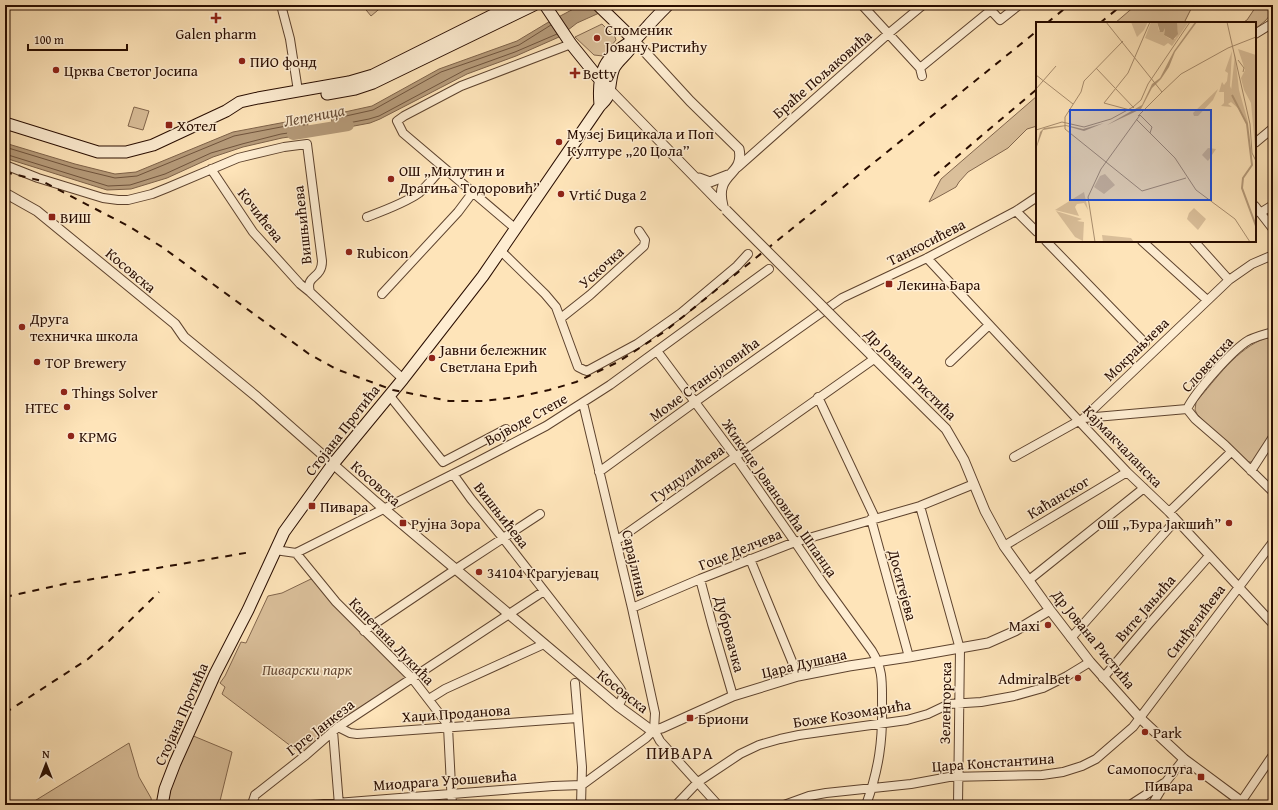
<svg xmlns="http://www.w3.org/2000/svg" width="1278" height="810" font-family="'Gentium Book Plus',serif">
	<rect width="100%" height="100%" fill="#fee4b9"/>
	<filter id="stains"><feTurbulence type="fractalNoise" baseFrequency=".005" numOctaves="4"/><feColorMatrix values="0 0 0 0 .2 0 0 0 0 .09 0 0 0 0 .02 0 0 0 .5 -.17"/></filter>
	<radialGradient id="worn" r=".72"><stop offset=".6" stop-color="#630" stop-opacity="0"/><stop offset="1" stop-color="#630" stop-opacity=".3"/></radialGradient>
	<path fill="#dabf9a" stroke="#82664d" d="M362 5H384L371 16Z
		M1136 5H1193L1184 23H1115Z
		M1257 5H1273V12L1265 21 1255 29V23H1242L1247 20Z
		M602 24 615 37 616 40 603 56 594 55 575 37Z
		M1037 96V126L1027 129 1008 148 968 172 959 182 956 187 929 202 941 179Z
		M134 107 149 111 143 130 128 126Z
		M1266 338H1273V434L1252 462H1248L1220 438 1197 414 1195 410 1196 402C1216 379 1237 348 1266 338Z
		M313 578 410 678 304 756 222 694 225 687 220 683 225 676 241 642 246 643 268 596 282 593Z
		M191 735 232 752 219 805H167V791Z
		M129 743 139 777 151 798 152 805H28Z"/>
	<path fill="#b69b7a" stroke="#7e6249" d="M581 5H617L577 23 559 37 516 56 467 74 380 119 370 123 333 130 331 115 372 106 439 69 517 41 547 23Z
		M307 118 309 134 282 138 243 147 213 157 167 178 131 189 107 190 5 158V143L75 164 115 174 136 172 233 132Z"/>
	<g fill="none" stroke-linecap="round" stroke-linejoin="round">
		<path stroke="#70543d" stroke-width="1" d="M551 25 519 45 441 72 373 110 337 118 336 124 338 125 369 119 379 116 465 70 515 52 557 34
			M5 147 74 168 115 178 137 176 234 136 302 123 304 124V129L303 131 281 134 242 144 211 153 165 174 130 185 108 186 5 154"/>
		<path stroke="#b69b7a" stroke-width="12" d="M293 134 348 125"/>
		<g stroke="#5e432e" stroke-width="10">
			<path id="minor" d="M281 5 290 39 298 91
				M862 5 920 68 922 76
				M986 5 1000 20 1019 5
				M1255 34 1273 23
				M920 68 991 10
				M1255 143 1273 128
				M5 165 38 178 103 198 118 200H128L152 194 167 188 238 158 284 147 307 144 322 261C322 280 305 274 310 292L403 379
				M738 167 888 34 923 5
				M211 169 253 232 300 284 310 292
				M1255 206 1273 229
				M1016 211 1037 232
				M1260 213 1273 205
				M367 217C383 211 405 203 419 193 428 185 435 176 443 167
				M516 229 403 133 397 121 404 116 461 86 571 44
				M1046 241 1145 343
				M1142 241 1207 300
				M1194 241 1229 280
				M501 251 545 294 556 307 578 367 584 370 587 371 637 344 681 313 737 266 748 254
				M927 258 1079 421 1127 472 1169 512 1273 624
				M382 294 458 212 473 192
				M561 318 590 295 644 246 645 240 639 231
				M657 351 735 456 795 542 822 582 872 651C883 669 882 682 882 702 883 740 879 769 866 805
				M950 362 989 325
				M389 395 443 462 506 429
				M818 397 875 518
				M583 403 632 608 655 713 654 730
				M1187 409C1196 391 1232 350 1249 340 1257 336 1265 334 1273 332
				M1084 418 1187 409 1195 419 1225 445 1273 492
				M1014 457 1084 418 1229 280 1252 264 1273 255
				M1251 471 1273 437
				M599 472 695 402 842 298 927 258 1016 211 1037 197
				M453 474 471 499 503 538 619 687C625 695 623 698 618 706
				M920 506 960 649 958 805
				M1169 512 1231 452
				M871 519 909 657
				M616 541 874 359
				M1004 546 1127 472
				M275 550 296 553 475 463 546 426 610 385 769 269
				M296 553 336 602 412 678 445 721 448 727 452 805
				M750 559 798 676
				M700 579 712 624 733 696
				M1029 580 1144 488
				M632 608 700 579 795 542 920 506 974 484
				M364 631 456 569 540 514
				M1071 638 1176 520
				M1103 678 1148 625 1209 556
				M575 683 582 767 581 805
				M429 699 445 689 544 644
				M338 727 350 733 357 734 577 718
				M654 730 660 741 718 805
				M333 731 339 805
				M582 785 646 738 654 730
				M1241 802 1273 755
				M254 805 253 801 255 795 306 755 338 727 544 591
				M311 805 553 786 582 785
				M676 805 698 782 740 754 759 745 780 739 799 735 907 720 928 714 949 704 981 702 1014 696 1043 688 1067 676 1090 662
				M784 805 809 796 826 793 911 784 949 777 1042 775 1063 772 1082 766 1096 759 1133 727 1273 542
				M1130 805 1164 783
				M1152 805 1165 783 1184 759"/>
		</g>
		<g stroke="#5e432e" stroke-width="11">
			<path id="tertiary" d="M634 40 690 101 739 149C745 177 714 171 723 206
				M607 87 722 205
				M699 178 710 182 728 175
				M5 193 37 211 175 324 184 337 257 397 376 502 618 706 648 728 654 730 662 728 733 696 798 676 849 666 909 657 988 643 1015 631 1050 610
				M853 337 946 429 964 460 985 511 1004 546 1050 610 1090 662 1140 718 1184 759 1246 805"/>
		</g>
		<g stroke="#290d00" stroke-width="13">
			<path id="secondary" d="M545 5 571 44 600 80
				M598 5 634 40
				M327 94 355 89 373 83 534 5
				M600 105C597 72 604 56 634 40 639 37 643 31 647 27 654 19 661 12 668 5
				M5 123 98 152H126L153 145 226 111 240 102 258 98 349 82 373 75 513 5
				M162 805 165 789 175 763 215 674 248 610 284 532 333 464 403 379 483 276 599 107C602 103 607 100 608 95 611 86 610 77 614 68 620 57 631 53 634 40"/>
		</g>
		<use href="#minor" stroke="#feedd2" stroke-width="8"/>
		<use href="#tertiary" stroke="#feedd2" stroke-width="9"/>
		<use href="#secondary" stroke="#feedd2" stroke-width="11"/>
		<path stroke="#290d00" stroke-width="2" stroke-dasharray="7 7" stroke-linecap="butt" d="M1047 23 1069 5
			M1100 23 1122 5
			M5 172 42 181 130 227 162 247 309 354 336 369 393 390 449 401H484L517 397 549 390 576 382 618 362 664 332 1037 31
			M934 176 1037 89
			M5 597 64 584 251 552
			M5 713 88 659 109 641 159 592"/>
		<g stroke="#5e432e" stroke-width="11" stroke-linecap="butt">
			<path id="tertiary-bridge" d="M726 210 853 337"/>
		</g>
		<use href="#tertiary-bridge" stroke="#feedd2" stroke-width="9"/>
	</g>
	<g fill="#8f2418" stroke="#feedd2" stroke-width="1.5">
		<path d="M214 12h4v4h4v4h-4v4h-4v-4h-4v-4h4z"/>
		<circle cx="597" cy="38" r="4"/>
		<circle cx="242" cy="61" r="4"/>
		<circle cx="56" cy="70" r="4"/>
		<path d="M573 67h4v4h4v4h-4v4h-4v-4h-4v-4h4z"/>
		<rect x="165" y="121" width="8" height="8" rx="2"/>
		<circle cx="559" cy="142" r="4"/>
		<circle cx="391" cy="179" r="4"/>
		<circle cx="561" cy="194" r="4"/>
		<rect x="48" y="213" width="8" height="8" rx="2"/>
		<circle cx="349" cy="252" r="4"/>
		<rect x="885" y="280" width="8" height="8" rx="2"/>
		<circle cx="22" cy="327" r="4"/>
		<circle cx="432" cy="358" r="4"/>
		<circle cx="37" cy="362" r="4"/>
		<circle cx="64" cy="392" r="4"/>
		<circle cx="67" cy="407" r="4"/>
		<circle cx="71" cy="436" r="4"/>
		<rect x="308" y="502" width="8" height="8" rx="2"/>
		<rect x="399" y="519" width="8" height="8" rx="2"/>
		<circle cx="1229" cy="523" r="4"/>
		<circle cx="479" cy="572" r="4"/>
		<circle cx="1048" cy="625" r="4"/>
		<circle cx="1078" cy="678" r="4"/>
		<rect x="686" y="714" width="8" height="8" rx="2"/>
		<circle cx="1145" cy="732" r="4"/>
		<rect x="1197" y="773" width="8" height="8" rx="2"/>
	</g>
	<g text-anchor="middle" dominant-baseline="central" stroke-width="3" stroke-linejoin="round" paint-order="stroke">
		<g font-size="15" fill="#290d00" stroke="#feedd2" text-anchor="start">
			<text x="605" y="29">Споменик<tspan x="605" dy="17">Јовану Ристићу</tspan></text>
			<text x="216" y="33" text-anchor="middle">Galen pharm</text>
			<text x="250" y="61">ПИО фонд</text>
			<text x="64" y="70">Црква Светог Јосипа</text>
			<text x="583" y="73">Betty</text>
			<text x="177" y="125">Хотел</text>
			<text x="567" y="133">Музеј Бицикала и Поп<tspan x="567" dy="17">Културе „20 Цола”</tspan></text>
			<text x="399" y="170">ОШ „Милутин и<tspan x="399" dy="17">Драгиња Тодоровић”</tspan></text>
			<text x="569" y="194">Vrtić Duga 2</text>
			<text x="60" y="217">ВИШ</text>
			<text x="357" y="252">Rubicon</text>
			<text x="897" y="284">Лекина Бара</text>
			<text x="30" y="318">Друга<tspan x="30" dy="17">техничка школа</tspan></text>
			<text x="440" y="349">Јавни бележник<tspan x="440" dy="17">Светлана Ерић</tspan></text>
			<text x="45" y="362">TOP Brewery</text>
			<text x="72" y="392">Things Solver</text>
			<text x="59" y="407" text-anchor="end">HTEC</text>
			<text x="79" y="436">KPMG</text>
			<text x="320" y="506">Пивара</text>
			<text x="411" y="523">Рујна Зора</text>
			<text x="1221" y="523" text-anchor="end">ОШ „Ђура Јакшић”</text>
			<text x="487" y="572">34104 Крагујевац</text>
			<text x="1040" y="625" text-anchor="end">Maxi</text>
			<text x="1070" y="678" text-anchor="end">AdmiralBet</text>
			<text x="698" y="718">Бриони</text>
			<text x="1153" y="732">Park</text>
			<text x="1193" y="768" text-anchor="end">Самопослуга<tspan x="1193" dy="17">Пивара</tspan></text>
		</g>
		<g font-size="15" fill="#290d00" stroke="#feedd2">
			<text transform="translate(822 74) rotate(-41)">Браће Пољаковића</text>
			<text transform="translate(261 215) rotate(52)">Кочићева</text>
			<text transform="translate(302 225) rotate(-96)">Вишњићева</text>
			<text transform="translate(926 242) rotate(-27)">Танкосићева</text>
			<text transform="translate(601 267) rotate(-42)">Ускочка</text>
			<text transform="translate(131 270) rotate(40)">Косовска</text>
			<text transform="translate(1136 349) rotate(-44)">Мокрањчева</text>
			<text transform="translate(1207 364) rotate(-48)">Словенска</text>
			<text transform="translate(911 374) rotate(45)">Др Јована Ристића</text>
			<text transform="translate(704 379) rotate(-36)">Моме Станојловића</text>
			<text transform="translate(526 419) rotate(-29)">Војводе Степе</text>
			<text transform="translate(342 430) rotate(-52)">Стојана Протића</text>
			<text transform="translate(1123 446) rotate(46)">Кајмакчаланска</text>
			<text transform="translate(687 473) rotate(-36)">Гундулићева</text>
			<text transform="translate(376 483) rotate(41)">Косовска</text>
			<text transform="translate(1058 497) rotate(-31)">Каћанског</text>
			<text transform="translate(780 498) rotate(55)">Жикице Јовановића Шпанца</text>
			<text transform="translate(502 515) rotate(52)">Вишњићева</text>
			<text transform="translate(740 549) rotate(-22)">Гоце Делчева</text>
			<text transform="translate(635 563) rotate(77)">Сарајлина</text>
			<text transform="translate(903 585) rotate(75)">Доситејева</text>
			<text transform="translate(1145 608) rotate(-49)">Вите Јањића</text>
			<text transform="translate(1195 621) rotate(-53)">Синђелићева</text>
			<text transform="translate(730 634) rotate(75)">Дубровачка</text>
			<text transform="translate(1094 639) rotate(51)">Др Јована Ристића</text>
			<text transform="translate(392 641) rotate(46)">Капетана Лукића</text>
			<text transform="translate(804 663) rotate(-13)">Цара Душана</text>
			<text transform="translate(623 691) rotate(38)">Косовска</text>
			<text transform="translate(945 703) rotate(-89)">Зеленгорска</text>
			<text transform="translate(456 713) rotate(-4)">Хаџи Проданова</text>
			<text transform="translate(852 713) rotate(-9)">Боже Козомарића</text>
			<text transform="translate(181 714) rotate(-66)">Стојана Протића</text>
			<text transform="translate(320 727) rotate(-38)">Грге Јанкеза</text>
			<text transform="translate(993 762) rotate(-4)">Цара Константина</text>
			<text transform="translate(445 780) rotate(-4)">Миодрага Урошевића</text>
		</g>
		<g font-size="15" font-style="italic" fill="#674b36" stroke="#feedd2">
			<text x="307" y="669">Пиварски парк</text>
		</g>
		<g font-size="16" font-style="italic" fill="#684d37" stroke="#feedd2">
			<text transform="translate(314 115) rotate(-11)">Лепеница</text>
		</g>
		<g font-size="17" letter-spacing="1" fill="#290d00" stroke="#feedd2">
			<text x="680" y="752">ПИВАРА</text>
		</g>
	</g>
	<g transform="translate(1036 22)">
		<rect width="220" height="220" fill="#fee4b9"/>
		<path d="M95 0H112L108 8 101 15ZM115 0H121L123 9 129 6 128 13 134 17H139L142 10 140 0 152 1 136 24 132 21 128 24 109 16ZM202 27 220 33V136L215 81 208 68 205 56 209 48ZM196 29 194 64 204 88 195 80 192 82 196 85 185 84 188 81V70H183L186 60 188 63 191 59 192 51 189 49ZM199 32 203 68 212 100V103L195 69ZM182 67 177 78 162 94H158L157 91ZM172 126 180 127 172 139 166 133ZM69 152 79 163 68 172 58 165 64 154ZM48 170 52 188 48 181 41 182 39 185 43 194 19 188ZM158 186 170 197 162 208 151 197 153 191ZM20 189 46 197 41 199 48 200 47 219 39 215ZM66 213 95 216 98 220H67Z" fill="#dabf9a"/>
		<path d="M121 0 141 1 142 12 137 18 128 13 129 6 127 10H124ZM159 0H161L139 30 133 45 125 57 116 66 105 87 71 103 106 83 116 62 124 56 138 29ZM68 101 48 109 30 104 7 108 0 127 4 110 8 106 30 103 47 107Z" fill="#b69b7a"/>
		<path fill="none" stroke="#b69b7a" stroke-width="2" d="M196 73 211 102 216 143 207 156 206 166 220 204"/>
		<path fill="none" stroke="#a98e6f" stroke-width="1" d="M70 0 126 70 102 94M191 0 214 102 216 131 220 139M87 19 48 59 45 70 29 95V107L106 169 150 156M202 38 208 46 207 50M60 46 98 86M0 53 37 82M0 67 20 44M126 70 145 52 192 26 220 15M94 88 68 81 92 51 114 0M104 93 116 105 114 111M100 97 139 136 160 168 199 197 214 220M0 108 26 100 48 105 75 97 97 85 105 78 112 62 154 0M59 220 52 175 65 147 104 93"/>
		<path fill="#1d4ed8" fill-opacity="0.15" stroke="#1d4ed8" stroke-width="2" d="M34 88H175V178H34Z"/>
		<rect width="220" height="220" fill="none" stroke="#290d00" stroke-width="2"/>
	</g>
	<rect width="1278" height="810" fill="none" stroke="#fee4b9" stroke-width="20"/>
	<rect x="6" y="6" width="1266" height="798" fill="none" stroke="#290d00" stroke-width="2"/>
	<rect x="10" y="10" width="1258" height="790" fill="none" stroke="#290d00"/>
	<g transform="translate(46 764)" stroke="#feedd2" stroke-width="3" paint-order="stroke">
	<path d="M0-3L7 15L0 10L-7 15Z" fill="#290d00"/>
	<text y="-6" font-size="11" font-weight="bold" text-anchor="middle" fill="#290d00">N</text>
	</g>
	<path d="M28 44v6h99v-6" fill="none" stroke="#290d00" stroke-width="2"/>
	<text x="34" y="44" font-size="12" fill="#290d00" stroke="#feedd2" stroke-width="3" paint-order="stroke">100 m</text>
	<rect width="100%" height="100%" filter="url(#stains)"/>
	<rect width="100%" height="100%" fill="url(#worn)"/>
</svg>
